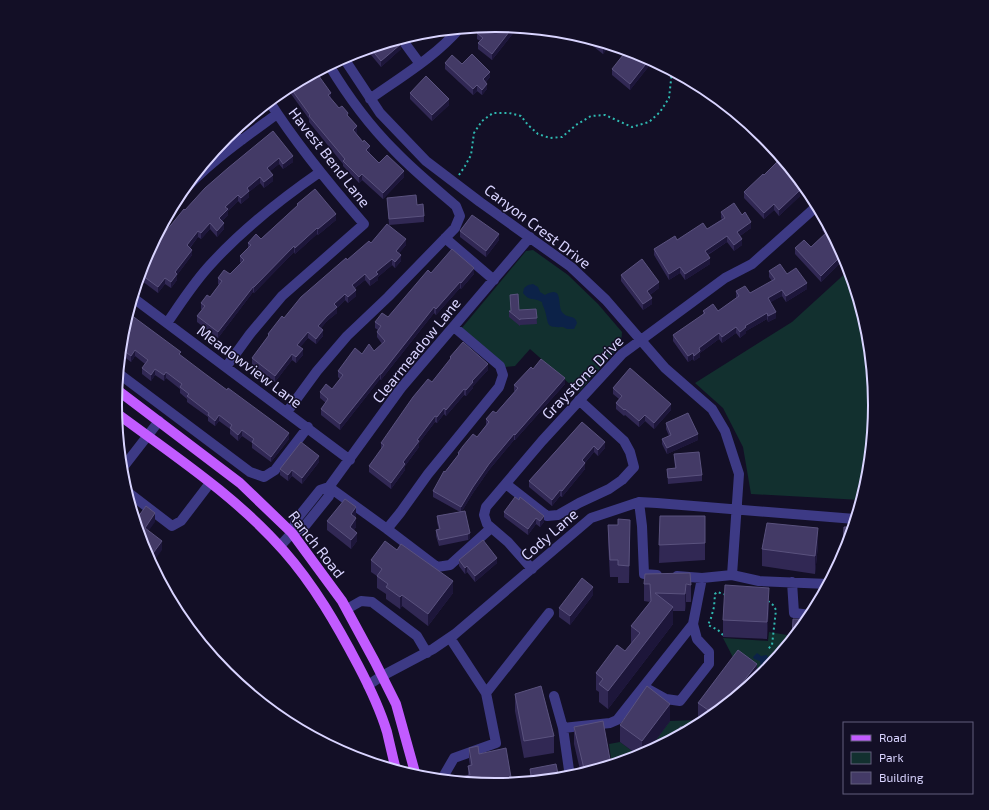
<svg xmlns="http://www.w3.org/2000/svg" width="989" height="810" font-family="'Exo 2',sans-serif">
	<rect width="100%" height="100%" fill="#130f26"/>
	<path fill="#12302f" d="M533 250 568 275 598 304 622 332 621 345 579 392 530 349 515 366 505 367 461 329 526 251Z
		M849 270 867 331 874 405 867 479 861 500 751 494 743 447 723 408 695 383 792 322Z
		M769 632 793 636V637L763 674 755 680 738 667 723 638 768 641Z
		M698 720 702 723 647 752 670 721Z
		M620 742 639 756 612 765 609 744Z"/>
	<path fill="#0c2248" d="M533 284 538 287 540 292 545 295C565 284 556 307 563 313 568 319 575 314 577 323L574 329H567L563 327C545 328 549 324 545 311 544 307 542 305 542 302 533 297 530 302 523 293L524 288 528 285Z
		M757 653 761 656 767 655 769 661 773 662 765 671 761 670 760 661 754 659 753 657Z"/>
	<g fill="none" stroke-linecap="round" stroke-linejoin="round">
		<path stroke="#2fb8b0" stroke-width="2" stroke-dasharray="2 3" stroke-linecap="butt" d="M459 175 465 166 471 155 474 133 482 121 493 113H509L521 116 528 125 538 134 550 138 562 137 576 125 591 116 605 115 632 127 649 122 660 112 669 98 672 71
			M768 601 773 605 776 610 772 645 768 649
			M723 635 718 630 708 625 711 618 714 607 715 594 717 592 727 595"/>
		<path stroke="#3d3a85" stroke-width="10" d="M401 38 420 64
			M343 57 380 113 426 161 480 202 571 267 606 300 665 368 712 409 725 431 739 474 732 575
			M370 99C401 77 435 57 460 28
			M230 133 232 136 242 140
			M177 198C205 165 243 139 277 114
			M445 238 494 280
			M132 297 350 460
			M167 323C181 303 194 282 211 264 243 229 281 199 320 172
			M226 367 250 334 282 296 364 224C330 185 297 145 269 101
			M118 373 250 472 264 477 275 470 308 427
			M287 412 317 371 347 336 388 297 455 228 460 216 456 206C435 188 413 170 394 150 369 125 347 95 329 65
			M121 470 159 421
			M506 484 547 516 558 515 579 503 609 489 622 480 634 467 630 452 624 441 579 400
			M329 487 387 529 400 513 428 474 499 387 503 375 500 366 454 327
			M125 490 172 526 181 521 210 483
			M639 502 642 526 644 574 657 575
			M387 529 437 567 450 565 491 528
			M292 533 296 520 320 490 329 487 401 388 530 237
			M280 546 292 533 304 527 329 496V487
			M532 569 508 542 487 524 484 515 486 507 542 441 622 354 725 278 752 264 817 206
			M677 576 702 578 732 575 759 581 828 584
			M792 582 794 613 811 615
			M347 609 361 601 372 602 417 636 427 653
			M368 685 382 676 433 649 455 634 591 518 639 502 657 503 855 519
			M648 689 666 699 680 701 709 664V652L697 639 693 624
			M486 693 549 613
			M554 696 563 728 570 777
			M563 728 610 723 617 720 693 624 702 578
			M443 780V777L454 758 496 743 486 693 450 638"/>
		<path stroke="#c25bff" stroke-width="10" d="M116 389 240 483 292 533 342 601 375 662 396 704 416 776
			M115 412C173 455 236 496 284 551 314 585 337 625 358 665 369 686 380 709 387 732 390 745 393 758 396 770"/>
	</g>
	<path fill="#312854" d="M495 25 518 27 492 60 478 49V43L480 41 477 39V33Z
		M421 32 413 42 408 36Z
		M580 36 610 45 603 54Z
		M397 39 401 49 381 67 366 49Z
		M445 63 462 64 490 77 486 82 487 89 482 95 477 91 473 95 445 69Z
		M649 66 630 90 612 75V69Z
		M321 69V73L318 75 331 99 339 108 348 116 357 132 356 133 370 152 369 153 379 163 404 177 383 199 362 180 359 183 343 166V164L309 122V119L286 87Z
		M410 93 449 105 432 121 410 99Z
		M273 131 293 162 283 169 279 164 270 171 273 181 264 188 260 183 249 192V197L241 204 238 201 228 211V215L222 221 224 229 217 237 210 229 201 239 198 237 190 248 192 255 177 275V280L171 288 165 284 158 293 138 278 144 259 185 210Z
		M781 158 801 183 797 187 800 196 779 216 774 210 764 219 744 198V192L764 175Z
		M387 198 417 205 424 216V222L389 225Z
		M297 204 336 220 318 235 317 234 295 254 294 252 254 293 253 292 218 338 197 322V316L202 310 201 309V303L210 297 219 285 218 284V278L230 274 241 263 240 262V256L248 248V243L261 239 297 206Z
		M721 212 751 228 740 236 742 245 734 251 727 242 708 255 710 264 685 280 680 273 669 280 654 255V249L707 229 722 219 721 218Z
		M825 221 845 258 821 282 795 254V248L811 247 825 234 822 230V224Z
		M460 231 499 240 486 257 460 237Z
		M371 243 406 245 399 253 401 261 395 268 392 265 378 277V280L370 286 365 280 355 288 356 296 348 303 345 300 337 308V313L327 321 321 328 323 336 316 344 308 338 300 347 303 355 296 363 292 360 275 382 252 364V358L268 337V334L347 260Z
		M769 271 787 274 807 289 786 302 782 296 770 302 776 318 768 322 767 319 746 331V333L740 338 736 333 722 343 719 339 700 353V357L694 361 693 359 688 362 673 341V335L703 315V311H718L736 298V291L750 293 772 281 769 277Z
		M431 273 474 274 461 289 460 288 436 315 434 313 381 380 380 379 340 430 321 415V409L326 403 320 398V392L332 389 340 379 338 377V371L362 354 374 351 382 344 377 337V332L378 330 375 328V322L388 317Z
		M621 275 659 288 650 295 652 304 643 310 621 281Z
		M536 309 537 324 520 325V326L509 317V311Z
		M122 331 181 356 289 439 271 462 252 448V443L242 436 238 441 230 434V429L219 421 215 426 208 421V417L187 402V399L180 393V389L166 378 164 381 155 375 151 381 142 374V368L145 364 135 356 131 362 123 356V351L120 349Z
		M450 357 488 370 473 386V388L466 396 464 395 446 416 444 414 437 423 435 422 419 443V447L405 466V470L391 489 369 472V466L382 449H381V443L450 360Z
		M533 369 565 384 515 440H514L489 470 473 493 462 511 470 538 468 540 439 546 436 536V530H439L437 522V516L460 512 433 497V491L445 472 458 455V453L477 437 486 425V419L496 413 515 391H514V385Z
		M613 388 671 410 654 429 645 421 639 427 625 415 624 416 616 409V403L619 399 613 394Z
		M582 422 605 448 598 456 594 452 585 463V469L562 497 560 496 552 506 529 487V481Z
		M666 423 698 440 667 454 662 444V439L669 436 666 429Z
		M674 454 702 475V481L668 484 667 469 675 468Z
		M319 462 302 484 292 476 288 481 280 475V469Z
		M519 500 544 522 540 527 536 524 528 535 504 517V512Z
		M356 516 355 518 356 527 354 530 357 541 351 549 327 530V521Z
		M660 516H705V560L659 563Z
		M608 525 630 537 629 583H618V577H610L608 542Z
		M818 545 815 574 762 566V549Z
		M371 560 453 593 428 626 402 606 400 609 386 599V594L377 588V576L371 572Z
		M459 560 497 563 475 582 467 572 465 574 459 566Z
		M644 584 691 585V602H686L685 611H673V624L608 709 599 702V692L596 690V673L625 651 631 643V626L650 602 644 601Z
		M593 595 570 625 559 617V608Z
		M769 605 767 639 723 637V620Z
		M757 679 705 721 702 723 698 720V703Z
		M515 694 554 736V753L524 758 515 711Z
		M670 721 647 752 639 756 620 742V725Z
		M574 727 611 765 581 774 574 744Z
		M469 748 479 754 494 785 462 782V777L468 776V766H470L469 760Z
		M530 769 559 779 530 782Z"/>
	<path fill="#1d163a" d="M513 27H518L492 60V54Z
		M421 32H424L413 42V36L415 34Z
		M401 44V49L381 67V61Z
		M607 44 610 45 603 54V48Z
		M649 60V66L630 90V84Z
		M321 69V73L315 77V72Z
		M490 72V77L483 85V79Z
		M487 84V89L482 95V90Z
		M477 85V91L473 95V89Z
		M331 93V99L328 95Z
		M449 99V105L432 121V115Z
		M357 126V132L353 136V130Z
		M370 146V152L366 156V150Z
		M293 156V162L283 169V164Z
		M279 158V164L267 174V168Z
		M404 171V177L383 199V193Z
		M362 174V180L359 183V177Z
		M273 175V181L264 188V182Z
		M260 177V183L249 192V197L241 204V198L247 188Z
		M799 180 801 183 794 190V184Z
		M800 190V196L779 216V210Z
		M238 195V201L228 211V215L219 224V218L225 207Z
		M774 204V210L764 219V213Z
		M336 214V220L318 235V229Z
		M751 222V228L737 238V232Z
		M210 223V229L201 239V233Z
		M224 223V229L217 237V231Z
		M317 228V234L295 254V248Z
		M198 231V237L187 251V245Z
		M499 234V240L486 257V251Z
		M727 236V242L705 256V251Z
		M406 239V245L396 257V251Z
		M742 239V245L734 251V245Z
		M294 246V252L254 293V287Z
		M192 250V255L177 275V280L171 288V282L175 272Z
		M843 254 845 258 821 282V276Z
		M401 255V261L395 268V262Z
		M710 258V264L685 280V274Z
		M392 259V265L378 277V280L370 286V280L376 272Z
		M680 267V273L669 280V274Z
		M474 268V274L461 289V283Z
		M365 274V280L352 290V285Z
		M165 278V284L158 293V287Z
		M460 282V288L436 315V309Z
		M659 282V288L647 297V291Z
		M807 283V289L786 302V296Z
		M253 287V292L218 338V332Z
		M356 290V296L348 303V297Z
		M782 290V296L768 304V298Z
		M345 294V300L337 308V313L327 321 318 332V326L334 304Z
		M652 298V304L643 310V304Z
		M434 307V313L381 380V374Z
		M776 312V318L768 322V316Z
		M767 313V319L746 331V333L740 338V332L745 326Z
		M736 327V333L722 343V337Z
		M323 330V336L316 344V339Z
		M308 332V338L297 351V345Z
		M719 333V339L700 353V357L694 361V356L699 348Z
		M303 349V355L296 363V357Z
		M135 350V356L131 362V356Z
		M693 353V359L688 362V356Z
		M292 354V360L275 382V376Z
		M488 364V370L473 386V388L466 396V390L472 381Z
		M155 369V375L151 381V375Z
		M166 372V378L164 381V375Z
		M380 374V379L340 430V424Z
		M565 378V384L515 440V435Z
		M464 389V395L446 416V410Z
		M671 404V410L654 429V423Z
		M444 408V414L437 423V417Z
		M219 415V421L215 426V421Z
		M645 415V421L639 427V421Z
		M435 416V422L419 443V447L405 466V470L391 489V483L403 462 417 440Z
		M242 430V436L238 441V435Z
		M289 433V439L271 462V457Z
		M514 434V440L489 470 473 493 461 513V507L473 487 489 464Z
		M698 434V440L667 454V448Z
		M605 442V448L598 456V450Z
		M594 446V452L582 466V460Z
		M319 456V462L302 484V478Z
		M585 463V469L562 497V491Z
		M292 470V476L288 481V475Z
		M560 490V496L552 506V500Z
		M356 507V516L351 523V514Z
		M155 513V522L145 536V528Z
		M544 516V522L540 527V521Z
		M356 518V527L350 536V527Z
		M536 518V524L528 535V529Z
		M818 528V545L815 574V556Z
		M357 533V541L351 549V540Z
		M470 533V538L468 540V534Z
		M162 541V550L151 565 148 560Z
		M497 558V563L475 582V576Z
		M467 566V572L465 574V568Z
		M453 581V593L428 626V614Z
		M686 584V602L685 611V594Z
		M593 587V595L570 625V616Z
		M769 588V605L767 639V622Z
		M402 595V606L400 609V597Z
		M673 607V624L608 709V691Z
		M757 664V679L726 704Z
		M670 704V721L647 752 642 755V741Z"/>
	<path fill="#433a66" stroke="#5a527e" d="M495 25 513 27 492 54 478 43 483 38 477 33 482 26Z
		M397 39 401 44 381 61 370 48Z
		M592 39 607 44 603 48Z
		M627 50 640 54 649 60 630 84 612 69Z
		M472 54 490 72 483 79 487 84 482 90 477 85 473 89 445 63 452 55 462 64Z
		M316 72 331 93 328 95 339 108 342 106 348 113 347 115 357 126 353 130 363 142 364 140 370 146 366 150 379 163 387 155 404 171 383 193 362 174 359 177 343 161 345 159 309 116 310 115 289 86Z
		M426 76 449 99 432 115 410 93Z
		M273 131 293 156 283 164 279 158 267 168 273 175 264 182 260 177 247 188 249 191 241 198 238 195 225 207 228 209 219 218 224 223 217 231 210 223 201 233 198 231 187 245 192 250 175 272 177 274 171 282 165 278 158 287 139 273 145 257 184 209 185 210 205 188 228 168Z
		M781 158 799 180 794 184 800 190 779 210 774 204 764 213 744 192 763 174 764 175Z
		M315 189 336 214 318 229 317 228 295 248 294 246 254 287H253L218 332 197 316 205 306 201 303 207 295 210 297 222 281 218 278 224 270 230 274 244 260 240 256 251 245 248 243 256 234 261 239 298 205 297 204Z
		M416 195 417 205 423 204 424 216 389 219 387 198Z
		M734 203 742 215 745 212 751 222 737 232 742 239 734 245 727 236 705 251 710 258 685 274 680 267 669 274 654 249 675 236 677 240 703 223 707 229 725 218 721 212Z
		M472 215 499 234 486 251 460 231Z
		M825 221 843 254 821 276 795 248 804 240 811 247 828 231 822 224Z
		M387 224 406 239 396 251 401 255 395 262 392 259 376 272 378 274 370 280 365 274 352 285 356 290 348 297 345 294 334 304 337 307 327 316 318 326 323 330 316 339 308 332 297 345 303 349 296 357 292 354 275 376 252 358 269 335 268 334 282 316 284 318 301 297 346 258 347 260 369 241 371 243Z
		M452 249 474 268 461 283 460 282 436 309 434 307 381 374H380L340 424 321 409 328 399 320 392 326 384 332 389 343 375 338 371 355 348 362 354 369 344 374 351 385 341 377 332 381 326 375 322 382 313 388 317 428 270 431 273Z
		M642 259 659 282 647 291 652 298 643 304 621 275Z
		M780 264 787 274 796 268 807 283 786 296 782 290 768 298 776 312 768 316 767 313 745 326 746 327 740 332 736 327 722 337 719 333 699 348 700 351 694 356 693 353 688 356 673 335 705 313 703 311 713 304 718 311 739 296 736 291 745 286 750 293 775 279 769 271Z
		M518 294 519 310 536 309 537 318 520 319V320L509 311H511L510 295Z
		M127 312 181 352 179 354 204 373 227 390 228 388 289 433 271 457 252 442 254 439 242 430 238 435 230 428 232 425 219 415 215 421 208 415 209 413 187 396 189 394 180 387 182 384 166 372 164 375 155 369 151 375 142 368 148 360 135 350 131 356 123 350 125 347 121 344 122 331Z
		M463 342 488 364 472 381 473 382 466 390 464 389 446 410 444 408 437 417 435 416 417 440 419 441 403 462 405 464 391 483 369 466 384 445 381 443 413 397 428 379 432 382 451 358 450 357Z
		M541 359 565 378 515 435 514 434 489 464 473 487 461 507 433 491 444 471 445 472 459 454 458 453 463 446 473 434 477 437 489 422 486 419 493 411 496 413 518 388 514 385 531 367 533 369Z
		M630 368 671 404 654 423 645 415 639 421 625 409 624 410 616 403 622 396 613 388Z
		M688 413 698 434 667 448 662 439 671 435 666 423Z
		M582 422 605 442 598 450 594 446 582 460 585 463 562 491 560 490 552 500 529 481Z
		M301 442 319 456 302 478 292 470 288 475 280 469Z
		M699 452 702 475 668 478 667 469 676 468 674 454Z
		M515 497 519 500 520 497 544 516 540 521 536 518 528 529 504 512Z
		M345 499 356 507 351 514 356 518 350 527 357 533 351 540 327 521Z
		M146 506 155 513 145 528 162 541 148 560 143 550 134 520 135 521Z
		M465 511 470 533 468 534 439 540 436 530 440 529 437 516Z
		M660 516H705V543L659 545Z
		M618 519 630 520 629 566 618 565V560H610L608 525H618Z
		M767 523 818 528 815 556 762 549Z
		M844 527H853L845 551 843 554Z
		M483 540 497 558 475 576 467 566 465 568 459 560Z
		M385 541 397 550 401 544 453 581 428 614 402 595 400 597 386 587 388 584 377 576 382 569 371 560Z
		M690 573 691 585 686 584 685 594 655 593 673 607 608 691 599 684 603 679 596 673 617 645 625 651 640 633 631 626 651 601 650 584H644L645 574Z
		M582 578 593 587 570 616 559 608Z
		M725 585 769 588 767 622 723 620Z
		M793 619 807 620 792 638Z
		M738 650 757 664 726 704 714 714 698 703Z
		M541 686 554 736 524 741 515 694Z
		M647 686 670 704 642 741 620 725Z
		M603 721 611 765 585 773 574 727Z
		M680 727H695L680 735Z
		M478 746 479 754 506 748 512 783 494 785 463 782 462 777 470 775 468 766 472 765 469 748Z
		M556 764 559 779 532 781 530 769Z"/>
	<g text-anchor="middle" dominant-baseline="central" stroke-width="3" stroke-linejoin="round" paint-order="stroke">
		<g font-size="15" fill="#d9d4ff" stroke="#130f26">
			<text transform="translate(330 157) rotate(52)">Havest Bend Lane</text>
			<text transform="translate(538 226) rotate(37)">Canyon Crest Drive</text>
			<text transform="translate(416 350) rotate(-51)">Clearmeadow Lane</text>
			<text transform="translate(250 366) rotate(37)">Meadowview Lane</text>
			<text transform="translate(582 377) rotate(-46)">Graystone Drive</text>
			<text transform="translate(549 534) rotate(-41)">Cody Lane</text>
			<text transform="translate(317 544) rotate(52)">Ranch Road</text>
		</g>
	</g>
	<path d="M0 0H989V810H0ZM122 405a373 373 0 1 1 746 0a373 373 0 1 1-746 0Z" fill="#130f26" fill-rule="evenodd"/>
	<path fill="none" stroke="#d9d4ff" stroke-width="2" d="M122 405a373 373 0 1 1 746 0a373 373 0 1 1-746 0Z"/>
	<rect x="843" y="722" width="130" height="72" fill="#130f26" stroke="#625e7d"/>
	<rect x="851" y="735" width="20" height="6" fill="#c25bff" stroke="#625e7d"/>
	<text x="879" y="742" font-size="12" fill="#d9d4ff">Road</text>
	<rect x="851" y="752" width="20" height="12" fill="#12302f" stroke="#625e7d"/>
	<text x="879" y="762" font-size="12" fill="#d9d4ff">Park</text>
	<rect x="851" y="772" width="20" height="12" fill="#433a66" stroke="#625e7d"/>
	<text x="879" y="782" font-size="12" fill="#d9d4ff">Building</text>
</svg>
